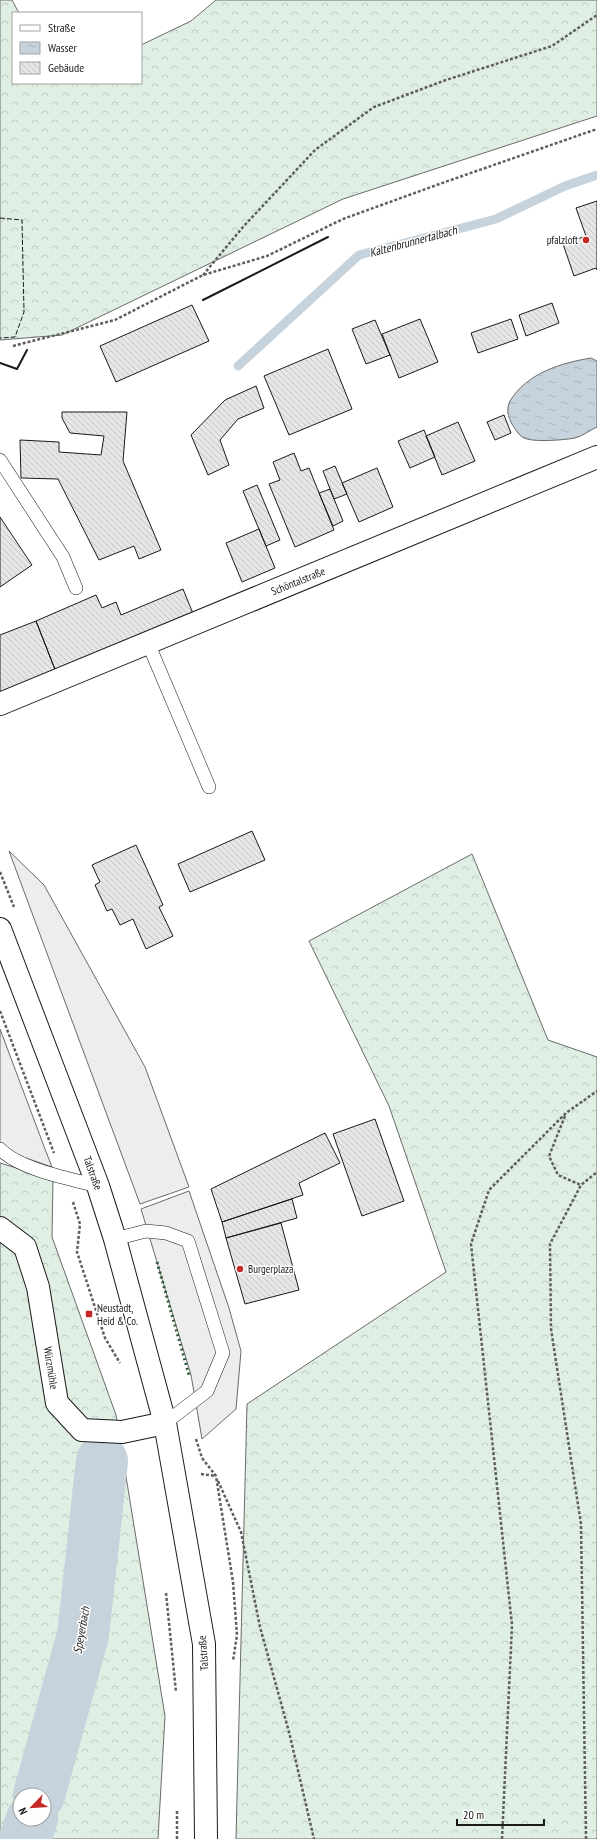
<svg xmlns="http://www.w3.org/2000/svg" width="597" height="1839" font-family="'PT Sans Narrow',sans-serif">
	<defs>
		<pattern id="forest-crowns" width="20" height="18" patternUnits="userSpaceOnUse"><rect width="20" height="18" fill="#e0efe3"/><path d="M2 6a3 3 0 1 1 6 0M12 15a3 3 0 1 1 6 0" fill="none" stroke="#c0ccc2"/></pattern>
		<pattern id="water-ripples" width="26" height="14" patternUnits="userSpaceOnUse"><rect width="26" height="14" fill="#c6d2dc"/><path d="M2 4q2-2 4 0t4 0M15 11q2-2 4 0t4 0" fill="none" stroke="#aab4bc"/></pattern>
		<pattern id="building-back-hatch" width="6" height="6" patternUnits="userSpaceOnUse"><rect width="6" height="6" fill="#e6e6e6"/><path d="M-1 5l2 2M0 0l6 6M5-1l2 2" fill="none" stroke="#c5c5c5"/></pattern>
	</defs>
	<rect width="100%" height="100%" fill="#fff"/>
	<path fill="url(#forest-crowns)" stroke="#6a6a6a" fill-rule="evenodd" d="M0 0H12L19 13H13V83H141V45L191 21 216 0H597V116L343 199 62 335 0 340Z
		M472 854 548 1040 597 1057V1839H236L247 1404 446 1272 389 1106 309 941Z
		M0 1163 53 1179 52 1237 116 1415 165 1716 158 1839H0ZM20 1795H44V1819H20Z"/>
	<path fill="#ededed" stroke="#6a6a6a" d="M9 851 44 885 145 1067 189 1187 140 1204Z
		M0 1029 45 1149 52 1167 0 1149Z
		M189 1191 229 1308 241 1351 236 1409 202 1439 191 1375 141 1209Z"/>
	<path fill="url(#water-ripples)" stroke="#6a6a6a" d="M591 358 597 361V427C590 430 583 436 575 438 565 440 537 442 527 439 519 437 516 430 512 424 508 417 506 409 510 401 527 373 561 363 591 358Z"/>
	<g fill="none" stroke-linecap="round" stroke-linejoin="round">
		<path stroke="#c6d2dc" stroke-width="9" d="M238 366 359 255 496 219 565 186 597 175"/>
		<path stroke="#c6d2dc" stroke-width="52" d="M39 1795 83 1635 102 1461
			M25 1839 32 1819"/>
	</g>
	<path fill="url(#building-back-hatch)" stroke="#1a1a1a" d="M597 201V270L596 268 574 276 563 244 586 236 576 208Z
		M552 303 559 323 526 336 519 315Z
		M192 305 209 341 116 382 100 346Z
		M420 319 438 362 399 378 382 334Z
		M511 319 518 339 478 353 471 333Z
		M375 320 390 355 366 364 352 329Z
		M328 349 352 409 289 435 264 376Z
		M256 386 264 408 238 419 220 440 229 465 208 475 191 435 225 400Z
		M62 412H127L123 461 161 550 139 559 134 546 99 560 58 479 21 478 20 440 59 442V452L101 455 104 436 70 433 62 418Z
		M504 415 511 433 495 440 487 422Z
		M458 422 475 461 442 475 426 436Z
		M424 430 435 457 410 468 398 441Z
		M294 453 301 471 309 468 334 530 295 547 269 484 280 480 273 462Z
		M335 466 347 494 334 499 323 471Z
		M377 468 393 507 359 522 342 483Z
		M257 485 280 540 266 546 243 491Z
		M330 489 343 521 333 526 319 493Z
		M0 517 32 565 0 587Z
		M259 529 275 568 242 582 226 543Z
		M183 589 194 616 56 672 36 621 96 595 102 608 116 602 121 615Z
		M36 621 56 672 0 694V635Z
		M252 831 265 860 190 892 178 864Z
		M136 845 163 905 159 907 173 936 146 949 133 919 120 925 112 909 107 911 95 885 100 882 92 865Z
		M375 1119 404 1201 362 1216 333 1134Z
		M325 1133 340 1163 299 1183 303 1195 222 1222 211 1189Z
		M292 1199 297 1218 226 1238 222 1222Z
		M281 1223 299 1290 245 1304 226 1238Z"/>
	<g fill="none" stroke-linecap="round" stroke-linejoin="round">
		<g stroke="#1a1a1a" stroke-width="14">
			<path id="lane" d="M0 460 63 557 76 588
				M148 643 209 787
				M0 1149C19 1169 70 1179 98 1186
				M115 1239 146 1231 166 1233 188 1241 223 1353 207 1391 165 1423"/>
		</g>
		<g stroke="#1a1a1a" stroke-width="24">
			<path id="street" d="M0 704 597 457
				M0 1228 25 1247 38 1287 57 1403 82 1430 122 1432 165 1423"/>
		</g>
		<g stroke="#1a1a1a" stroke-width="24">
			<path id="primary" d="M0 929 98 1186 115 1239 165 1423 204 1644 206 1839"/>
		</g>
		<path stroke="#5f5f5f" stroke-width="2.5" stroke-dasharray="3 2" stroke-linecap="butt" d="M203 275 243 227 315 150 374 107 446 80 552 46 597 15
			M13 346 115 320 203 275 267 256 343 219 445 182 597 129
			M0 872 14 907
			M0 1011 54 1153
			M565 1116 549 1156 558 1175 581 1185
			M73 1202 80 1224 77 1252 105 1338 120 1363
			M196 1439 202 1458 216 1476 233 1582 237 1635 233 1661
			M201 1474 216 1476
			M218 1481 241 1532 260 1627 289 1732 314 1839
			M166 1593 176 1692
			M177 1839V1809
			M502 1839 512 1625 471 1244 489 1190 566 1113 597 1091
			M586 1839 581 1524 551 1329 550 1244 581 1185 597 1172"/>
		<use href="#lane" stroke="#fff" stroke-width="13"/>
		<use href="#street" stroke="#fff" stroke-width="22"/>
		<use href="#primary" stroke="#fff" stroke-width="22"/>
		<path stroke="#2b5a34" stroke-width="3" stroke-dasharray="2 3" stroke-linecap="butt" d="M157 1262 189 1375"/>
		<path stroke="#1a1a1a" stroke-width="1" stroke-dasharray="5 2" stroke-linecap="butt" d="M0 218 22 220 24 312 15 337 0 338"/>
		<path stroke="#1a1a1a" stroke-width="2" d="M203 300 328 237
			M0 363 17 369 27 350"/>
	</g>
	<g fill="#c62828" stroke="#fff" stroke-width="1.5">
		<circle cx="586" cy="240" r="4"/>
		<circle cx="240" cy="1269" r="4"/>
		<rect x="85" y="1310" width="8" height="8" rx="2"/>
	</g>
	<g text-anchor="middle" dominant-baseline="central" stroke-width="3" stroke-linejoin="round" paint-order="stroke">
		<g font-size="11" fill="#1a1a1a" stroke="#fff" text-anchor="start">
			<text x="578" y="240" text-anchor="end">pfalzloft</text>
			<text x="248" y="1269">Burgerplaza</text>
			<text x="97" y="1308">Neustadt,<tspan x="97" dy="13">Heid &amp; Co.</tspan></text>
		</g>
		<g font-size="11" fill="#1a1a1a" stroke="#fff">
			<text transform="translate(298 581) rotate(-22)">Schöntalstraße</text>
			<text transform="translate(93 1173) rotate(70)">Talstraße</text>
			<text transform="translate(51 1368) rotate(81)">Würzmühle</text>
			<text transform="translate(203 1653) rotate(-94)">Talstraße</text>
		</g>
		<g font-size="12" font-style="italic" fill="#1a1a1a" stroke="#fff">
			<text transform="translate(413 241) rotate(-15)">Kaltenbrunnertalbach</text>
			<text transform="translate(81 1630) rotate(-80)">Speyerbach</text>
		</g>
	</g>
	<rect x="12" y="12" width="130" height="72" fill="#ffffff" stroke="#a3a3a3"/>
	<rect x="20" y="25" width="20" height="6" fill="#ffffff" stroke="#a3a3a3"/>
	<text x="48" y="32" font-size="12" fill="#1a1a1a">Straße</text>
	<rect x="20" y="42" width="20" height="12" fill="url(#water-ripples)" stroke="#a3a3a3"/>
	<text x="48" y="52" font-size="12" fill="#1a1a1a">Wasser</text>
	<rect x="20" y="62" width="20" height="12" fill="url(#building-back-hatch)" stroke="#a3a3a3"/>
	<text x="48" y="72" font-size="12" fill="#1a1a1a">Gebäude</text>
	<g transform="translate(32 1807) rotate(245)"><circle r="19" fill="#ffffff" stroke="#a3a3a3"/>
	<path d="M0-3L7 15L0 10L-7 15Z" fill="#c62828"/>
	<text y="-6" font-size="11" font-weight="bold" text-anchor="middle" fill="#1a1a1a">N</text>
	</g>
	<path d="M457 1819v6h87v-6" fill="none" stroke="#1a1a1a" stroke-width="2"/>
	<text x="463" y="1819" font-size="12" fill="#1a1a1a" stroke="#ffffff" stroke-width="3" paint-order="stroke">20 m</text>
</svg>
